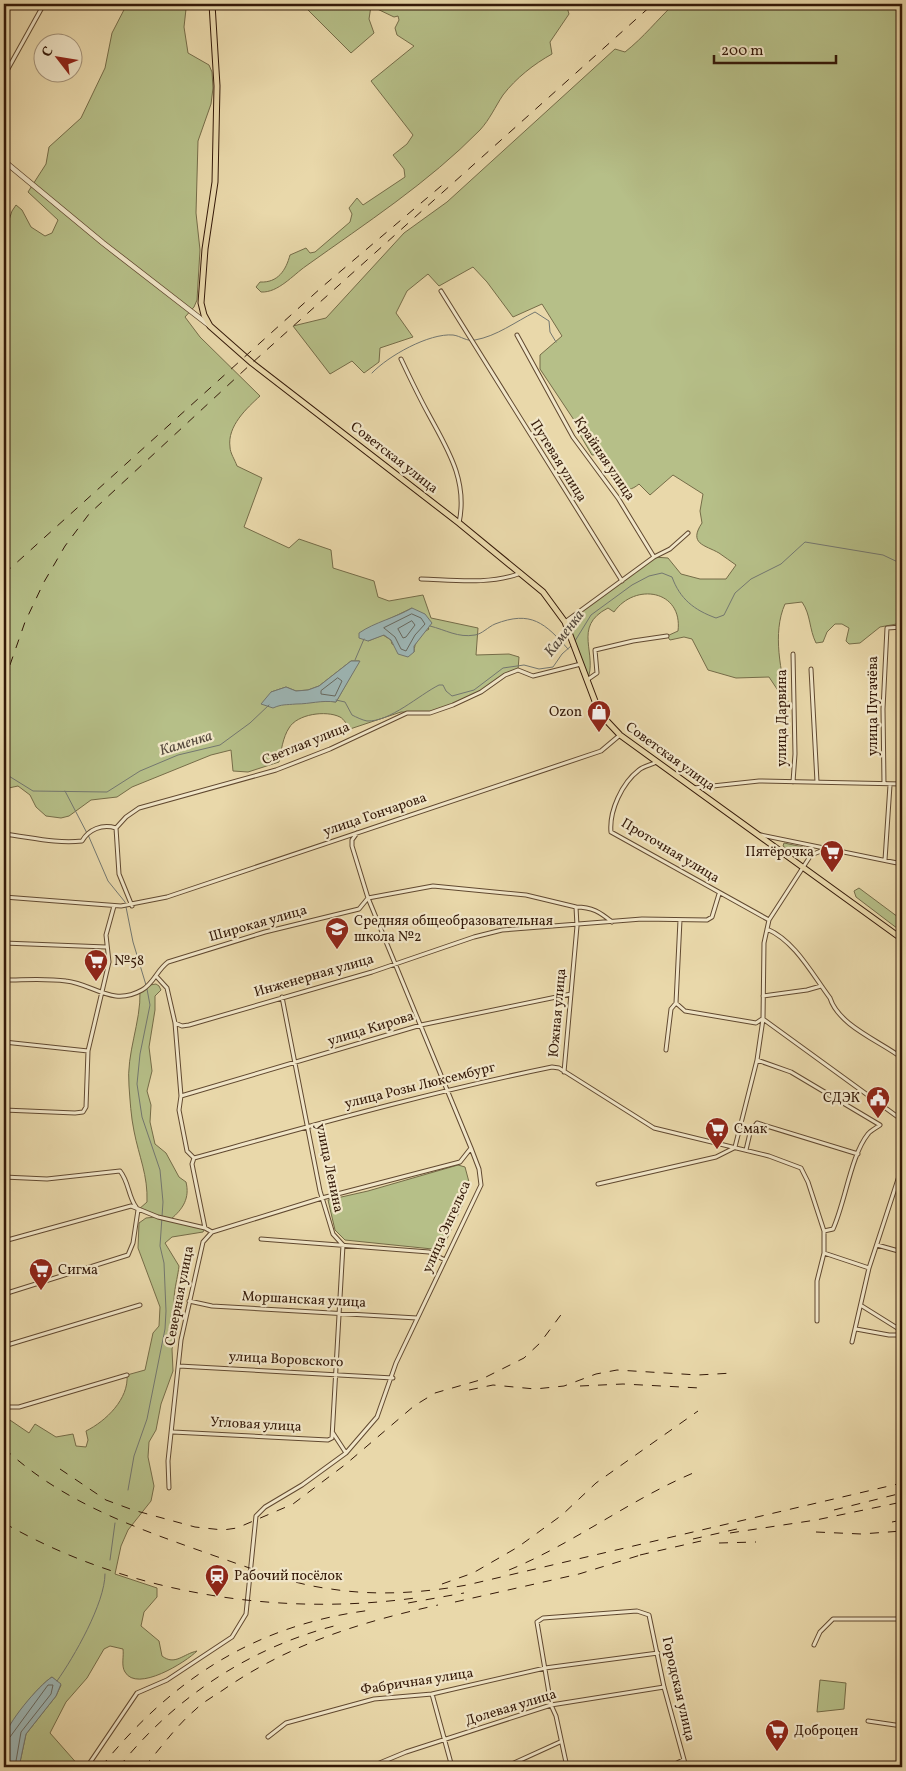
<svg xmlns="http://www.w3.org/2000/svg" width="906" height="1771" font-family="Vollkorn,serif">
	<rect width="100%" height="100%" fill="#e9d8aa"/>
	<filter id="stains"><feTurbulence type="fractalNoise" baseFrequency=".004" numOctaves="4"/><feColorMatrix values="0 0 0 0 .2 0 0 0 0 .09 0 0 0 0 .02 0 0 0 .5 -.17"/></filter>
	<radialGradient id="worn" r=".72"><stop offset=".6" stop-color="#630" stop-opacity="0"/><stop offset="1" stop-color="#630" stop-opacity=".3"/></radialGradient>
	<path fill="#b6bf88" stroke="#756c48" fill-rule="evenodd" d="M127 4H184L186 9 184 27 188 53 209 65 212 72 213 88 211 104 198 141 196 213 200 250 197 300 194 307 185 317 200 337 260 396C247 408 227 426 230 447 230 453 235 460 237 466L262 478 244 527 289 548 299 539 331 550 333 568 374 581 378 597 389 601 423 595 431 618 478 628 476 655 509 654 519 657 518 670 505 675 481 692 430 713 401 712 350 729C347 725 344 719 340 717 326 710 297 714 289 728 283 737 281 751 279 762L248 772 233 771 231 750 211 755 132 787 117 797 91 800 69 816 61 818 46 816 36 807 30 795 18 786 4 789V235L12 211 16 205 22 210 31 227 45 236 52 233 58 220 28 192 46 164 49 147 81 118 105 68 112 33ZM412 608 429 629C420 634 414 643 414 652L392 644 391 640 383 635 368 641 387 620ZM351 661H359L336 702C305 697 299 713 271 692L286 687 296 691 308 690 319 686Z
		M302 4H566L569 14 550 42 552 54C534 64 516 78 503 95 495 107 490 119 480 130 428 183 366 223 306 266 293 275 278 293 261 292L256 287 260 282C278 283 286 270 290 255L306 248 310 253 315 252 350 222 352 214 349 208 357 198 363 205 405 177 404 169 393 155 407 144 413 135 371 81 414 46 397 35 395 28 399 20 398 16 394 17 371 6 369 19 374 33 351 53Z
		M674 4H902V623L880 627 860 643 849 644 846 641 849 628 842 624H835L827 632 823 642 816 643C809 629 811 615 802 602L785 604C772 633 781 672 788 702L784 705 779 692 769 677 736 678 708 670 692 639 684 637 670 640 667 636 678 631C683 590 635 582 614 612L608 608C571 627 599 654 587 681L565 622 654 557 668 558 681 574 700 579H726L736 565C730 561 725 557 719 553 705 545 688 544 702 523L700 511 703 494 673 475 650 495 639 484C632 490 626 491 617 488L615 481 619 474 615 468 609 467 602 454 592 455 579 433 574 420 540 369V355L562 336 542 304 513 317 487 282 473 267 439 286 428 274 407 291 396 313 413 337 380 348 379 362 364 373 352 361 330 374 293 326 326 318 404 233 447 202 615 49 625 52C644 37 657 20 674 4Z
		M784 843 803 847 806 851 804 856 795 855 783 846Z
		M859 888 902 920V932L856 897 854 891Z
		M156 984 159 986 161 990 155 996V1010L149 1047 152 1071 147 1091 151 1105 150 1122 155 1144 166 1153 179 1177 186 1182C190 1198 183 1209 171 1219L205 1228 203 1232 172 1237 165 1243 179 1266C177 1284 169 1302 179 1319L172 1349 173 1371 161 1404 156 1430 149 1442 148 1457 154 1486 151 1501 128 1530 121 1546 115 1574 157 1588V1597L144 1612 141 1626 159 1641 162 1656C175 1666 183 1654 197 1651 186 1662 137 1693 125 1672 121 1666 124 1656 123 1649L110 1646 104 1649 87 1678 66 1702 50 1733 80 1767H19L26 1734 56 1696 61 1685 52 1677C39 1685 5 1726 4 1742V1416L29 1433 35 1424 56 1437 73 1434 76 1446 86 1447 88 1440 86 1431C106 1421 129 1399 127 1375L145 1370 153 1333 159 1326 160 1307 138 1248 139 1223 146 1218 156 1217 138 1210 147 1202C148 1175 139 1157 134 1131 131 1117 130 1100 129 1086 126 1053 141 1023 140 991L150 985Z
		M458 1165 465 1167 469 1182 462 1206 442 1250 345 1240 335 1230 328 1200 368 1191Z
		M820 1680 846 1683 844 1709 817 1712Z"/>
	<path fill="#9db6b5" stroke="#737770" d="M412 608 425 614 432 623 414 646V652L408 657 398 654 391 640 384 635 368 641 359 638V633C375 622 395 618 412 608Z
		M351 661H360L336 702C320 700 311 704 296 704 286 705 282 704 273 708L261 704 271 692 286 687 296 691 308 690 319 686Z
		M52 1677 61 1684 56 1696 26 1734 19 1767H6C5 1758 2 1748 4 1739 6 1724 39 1685 52 1677Z"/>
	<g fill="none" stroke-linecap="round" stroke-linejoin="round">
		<path stroke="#68685e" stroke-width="1" d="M412 614 421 618 425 624 415 635 406 651 401 649 395 637 384 628Z
			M412 621 415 625 406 637 403 638 398 629Z
			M338 678 342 681 335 696 321 694V691Z
			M4 1739 10 1737 48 1685H53L51 1694 21 1732 15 1767"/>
		<path stroke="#737770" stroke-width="1" d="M372 373C388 356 429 333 453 335 461 336 467 342 475 340 497 336 515 322 535 312L549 321 550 332 556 342
			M430 626C446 630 458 638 475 635 482 634 488 627 495 624 531 610 545 623 568 649
			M575 641 591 615 632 585 649 576 662 573 672 577C680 599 694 610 716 618L724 615 735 593 751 579 781 564 805 542 883 555 902 564
			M355 660 364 639
			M336 700 345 702 352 715C356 717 362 720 367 721 390 722 419 695 439 685H443L446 691 452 696 474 690 503 668 524 665 539 669 553 667 562 654 571 646
			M4 773 33 791 107 792 140 771 178 755 220 745 250 723 269 705
			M65 791 89 837 108 881 125 902 133 942 146 985
			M128 1490 134 1456 147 1419 165 1329 166 1311 164 1263 160 1246 163 1202 160 1170 142 1117 137 1084 140 1054 150 1005 147 989
			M110 1560 115 1523
			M57 1681C74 1657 105 1603 105 1574"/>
		<g stroke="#614930" stroke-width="5">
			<path id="minor" d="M4 76 44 4
				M441 291 622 581
				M517 335 573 437 618 498 654 557
				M401 359C410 378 419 397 429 415 448 450 468 481 459 523
				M421 579C453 580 490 585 521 573
				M565 622 654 557 670 549 688 533
				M793 654 795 754 793 782
				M811 669 817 782
				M587 680 597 673 595 650 633 641 667 636
				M657 762C651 765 643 766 639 770 622 783 609 811 611 832L769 920
				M884 784 883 709 887 628 902 627
				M694 788 759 781 902 784
				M4 834C30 837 56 844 82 841 89 829 102 824 116 828
				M761 835 902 864
				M885 860 890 785
				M4 897 121 906 167 897 601 751 620 735
				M132 906 119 874 116 828 126 817 139 808 276 770 330 749 407 713H430L453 705 481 692 505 675 518 670 533 676 581 664
				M576 907C592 907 600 912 612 922
				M767 929C795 941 812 974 830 998 839 1026 880 1041 902 1058
				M4 943 106 947
				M156 976 167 988 175 1023 181 1096 179 1110 187 1151 194 1158
				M4 980C24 980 45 978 66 981 94 984 112 1007 142 990 154 983 157 970 168 962L265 932 359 909 368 898 433 886 526 895 576 907 577 926 564 1072
				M763 996 807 990 821 986
				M676 1003 685 1011 756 1023 762 1019
				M676 1003 680 920
				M763 1019 902 1120
				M175 1023 182 1026 189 1025 372 972 474 937 502 930 642 919 707 920 712 917 719 894
				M4 1042 88 1051
				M666 1050 671 1009 676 1003
				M757 1060 791 1072 880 1125C876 1128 870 1131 868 1134 851 1155 845 1203 833 1229L824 1231
				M181 1096 421 1025 571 994
				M4 1110 75 1113 83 1112 86 1107 88 1051 109 962 106 935 114 906
				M735 1147 757 1060 763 1019 764 943 769 920 811 855 826 849
				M746 1150 750 1133 757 1123 858 1154
				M194 1158C314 1125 430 1092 552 1067L559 1068 654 1128 769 1156 801 1168 808 1182 824 1231V1253L869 1268
				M194 1158 192 1164 205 1228
				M4 1177 47 1179 120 1171C129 1182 128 1196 136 1207
				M598 1184 716 1157 734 1148
				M261 1239 429 1252 445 1260
				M4 1241 131 1206 158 1217 205 1228 212 1232
				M877 1245 902 1252
				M4 1294 128 1255 133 1243 138 1210
				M189 1301 212 1306 417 1318
				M862 1306 902 1331
				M817 1321V1281L824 1253
				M856 1329 889 1335H902
				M852 1342 869 1268 902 1167
				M4 1346 140 1305
				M179 1366 393 1378
				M4 1403 9 1407H19L127 1375
				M173 1432 328 1440 332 1438 343 1245 333 1234 320 1191 282 997
				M333 1433 346 1453
				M169 1488 168 1461 181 1340 203 1242 212 1232 322 1198 460 1162 471 1148
				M814 1645 820 1632 833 1619H902
				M432 1694 452 1767
				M868 1721 902 1726
				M268 1737 286 1723 374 1699 432 1694 545 1668 658 1653
				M87 1767 137 1693 167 1680 232 1637 246 1614 256 1516 265 1507 302 1485 346 1453 377 1417 396 1363 481 1185 479 1169 471 1148 368 898 352 846V840L357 833
				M370 1767 406 1752 551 1705 664 1687
				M505 1767 560 1742
				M567 1767 556 1716 551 1705 537 1622 543 1618 637 1611 649 1615 664 1687 686 1767
				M669 1767 683 1760"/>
		</g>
		<g stroke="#614930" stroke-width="6">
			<path id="tertiary" d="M4 161 103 243 210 326"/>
		</g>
		<g stroke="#341908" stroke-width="7">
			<path id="primary" d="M212 4 217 86 215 182 205 249 201 303 204 315 210 326 252 363 459 523 543 592 565 622 598 709 604 718 620 735 902 939"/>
		</g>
		<use href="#minor" stroke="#f1e6c8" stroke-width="3"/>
		<use href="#tertiary" stroke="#f1e6c8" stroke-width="4.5"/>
		<use href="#primary" stroke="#e9d8aa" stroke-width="5"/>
		<path stroke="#341908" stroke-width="1" stroke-dasharray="9 9" stroke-linecap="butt" d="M4 574 322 287 447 181
			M4 682 25 622 44 582 65 546 89 514 252 363 653 4
			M580 1386 623 1384 700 1388
			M469 1390 493 1385 535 1389 564 1386 596 1374 617 1370 698 1375 733 1373
			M4 1448C64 1504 139 1529 215 1556 253 1569 291 1584 331 1589 376 1596 422 1593 467 1585L902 1483
			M60 1469 106 1500 133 1510 195 1527 223 1530 237 1528 293 1504 346 1464 414 1406 435 1393 480 1380 524 1358 540 1343 563 1312
			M834 1510 902 1493
			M892 1522 902 1520
			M4 1523C126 1593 276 1617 415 1598
			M816 1532 861 1534 902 1531
			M730 1533 816 1520 902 1502
			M693 1539 737 1529
			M719 1543 756 1542
			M640 1555 701 1541
			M509 1570C575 1543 632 1498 698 1471
			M442 1584 473 1573 518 1547 562 1515 596 1483 698 1411
			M455 1602 579 1574 647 1553
			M408 1603 464 1593
			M101 1767C173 1678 257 1624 372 1610
			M119 1767C175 1696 254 1645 342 1624
			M144 1767C161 1748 176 1726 195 1710 203 1702 214 1696 223 1690 289 1644 361 1622 438 1605"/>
	</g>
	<defs>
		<g id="shop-pin" transform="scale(1.25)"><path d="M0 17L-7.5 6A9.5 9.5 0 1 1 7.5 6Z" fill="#8f2418" stroke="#f1e6c8"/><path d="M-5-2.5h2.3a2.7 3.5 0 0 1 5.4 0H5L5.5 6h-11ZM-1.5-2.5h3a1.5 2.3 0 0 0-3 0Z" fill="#fff"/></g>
		<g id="supermarket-pin" transform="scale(1.25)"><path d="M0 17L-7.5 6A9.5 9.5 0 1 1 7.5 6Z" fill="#8f2418" stroke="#f1e6c8"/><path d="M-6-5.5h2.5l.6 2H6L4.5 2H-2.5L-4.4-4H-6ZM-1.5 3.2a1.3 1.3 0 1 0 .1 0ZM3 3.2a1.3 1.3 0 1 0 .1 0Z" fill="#fff"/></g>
		<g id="school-pin" transform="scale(1.25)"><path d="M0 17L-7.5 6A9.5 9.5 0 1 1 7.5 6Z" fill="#8f2418" stroke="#f1e6c8"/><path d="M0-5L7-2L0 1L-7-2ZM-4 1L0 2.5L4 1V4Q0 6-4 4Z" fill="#fff"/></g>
		<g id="civic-pin" transform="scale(1.25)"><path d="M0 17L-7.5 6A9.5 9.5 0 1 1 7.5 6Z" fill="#8f2418" stroke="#f1e6c8"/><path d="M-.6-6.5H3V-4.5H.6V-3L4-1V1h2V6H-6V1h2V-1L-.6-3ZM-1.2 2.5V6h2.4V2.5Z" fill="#fff"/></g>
		<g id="station-pin" transform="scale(1.25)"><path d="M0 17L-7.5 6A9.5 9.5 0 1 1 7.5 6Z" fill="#8f2418" stroke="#f1e6c8"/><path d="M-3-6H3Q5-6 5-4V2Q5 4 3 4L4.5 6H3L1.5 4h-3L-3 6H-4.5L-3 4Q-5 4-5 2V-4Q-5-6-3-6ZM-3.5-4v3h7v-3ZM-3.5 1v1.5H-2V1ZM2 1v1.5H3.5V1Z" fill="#fff"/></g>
	</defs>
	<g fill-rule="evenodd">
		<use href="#shop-pin" x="599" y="712"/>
		<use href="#supermarket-pin" x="832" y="852"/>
		<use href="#school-pin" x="337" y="929"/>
		<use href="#supermarket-pin" x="96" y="961"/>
		<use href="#civic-pin" x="878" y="1098"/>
		<use href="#supermarket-pin" x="717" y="1129"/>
		<use href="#supermarket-pin" x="41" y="1270"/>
		<use href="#station-pin" x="217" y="1576"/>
		<use href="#supermarket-pin" x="777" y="1731"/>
	</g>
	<g text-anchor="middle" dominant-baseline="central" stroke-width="4.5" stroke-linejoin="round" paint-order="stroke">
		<g font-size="14" fill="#341908" stroke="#f1e6c8">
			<text transform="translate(394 458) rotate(38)">Советская улица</text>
			<text transform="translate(604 459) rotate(56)">Крайняя улица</text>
			<text transform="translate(558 461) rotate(58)">Путевая улица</text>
			<text transform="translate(873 706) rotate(-90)">улица Пугачёва</text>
			<text transform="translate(782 718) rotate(-90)">улица Дарвина</text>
			<text transform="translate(306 744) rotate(-22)">Светлая улица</text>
			<text transform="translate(670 757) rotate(36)">Советская улица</text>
			<text transform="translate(375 815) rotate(-19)">улица Гончарова</text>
			<text transform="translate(670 851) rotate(31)">Проточная улица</text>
			<text transform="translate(258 924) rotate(-16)">Широкая улица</text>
			<text transform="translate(314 976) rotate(-16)">Инженерная улица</text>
			<text transform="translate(558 1013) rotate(-85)">Южная улица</text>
			<text transform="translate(371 1029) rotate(-17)">улица Кирова</text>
			<text transform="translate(420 1086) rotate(-14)">улица Розы Люксембург</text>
			<text transform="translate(329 1168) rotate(78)">улица Ленина</text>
			<text transform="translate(447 1227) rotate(-66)">улица Энгельса</text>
			<text transform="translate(180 1296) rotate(-79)">Северная улица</text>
			<text transform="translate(304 1300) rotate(3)">Моршанская улица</text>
			<text transform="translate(286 1360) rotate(3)">улица Воровского</text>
			<text transform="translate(256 1425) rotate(3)">Угловая улица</text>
			<text transform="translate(417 1682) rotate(-9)">Фабричная улица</text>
			<text transform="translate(678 1689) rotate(77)">Городская улица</text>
			<text transform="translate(511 1708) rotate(-17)">Долевая улица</text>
		</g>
		<g font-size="14" fill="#341908" stroke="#f1e6c8" text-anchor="start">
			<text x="582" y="712" text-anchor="end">Ozon</text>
			<text x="814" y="852" text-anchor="end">Пятёрочка</text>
			<text x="354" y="921">Средняя общеобразовательная<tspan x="354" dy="16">школа №2</tspan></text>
			<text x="114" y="961">№58</text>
			<text x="860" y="1098" text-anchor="end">СДЭК</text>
			<text x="734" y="1129">Смак</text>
			<text x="58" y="1270">Сигма</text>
			<text x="234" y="1576">Рабочий посёлок</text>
			<text x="794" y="1731">Доброцен</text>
		</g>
		<g font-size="15" font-style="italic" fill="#54483c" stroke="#f1e6c8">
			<text transform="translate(565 634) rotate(-52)">Каменка</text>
			<text transform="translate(186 744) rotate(-17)">Каменка</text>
		</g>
	</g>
	<rect width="906" height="1771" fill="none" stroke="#e9d8aa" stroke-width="20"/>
	<rect x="5" y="5" width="896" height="1761" fill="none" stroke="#341908" stroke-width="2.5"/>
	<rect x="10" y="10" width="886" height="1751" fill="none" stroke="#341908"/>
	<g transform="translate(58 58) rotate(301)"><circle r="24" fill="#f1e6c8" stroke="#a5947b"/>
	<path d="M0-4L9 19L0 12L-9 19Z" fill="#8f2418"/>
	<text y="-8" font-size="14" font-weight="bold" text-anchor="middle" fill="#341908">С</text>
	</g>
	<path d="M714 55v8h122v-8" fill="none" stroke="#341908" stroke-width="2.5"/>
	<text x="721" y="55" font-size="15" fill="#341908" stroke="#f1e6c8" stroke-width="4" paint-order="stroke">200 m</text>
	<rect width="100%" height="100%" filter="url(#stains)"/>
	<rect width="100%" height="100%" fill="url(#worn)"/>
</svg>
